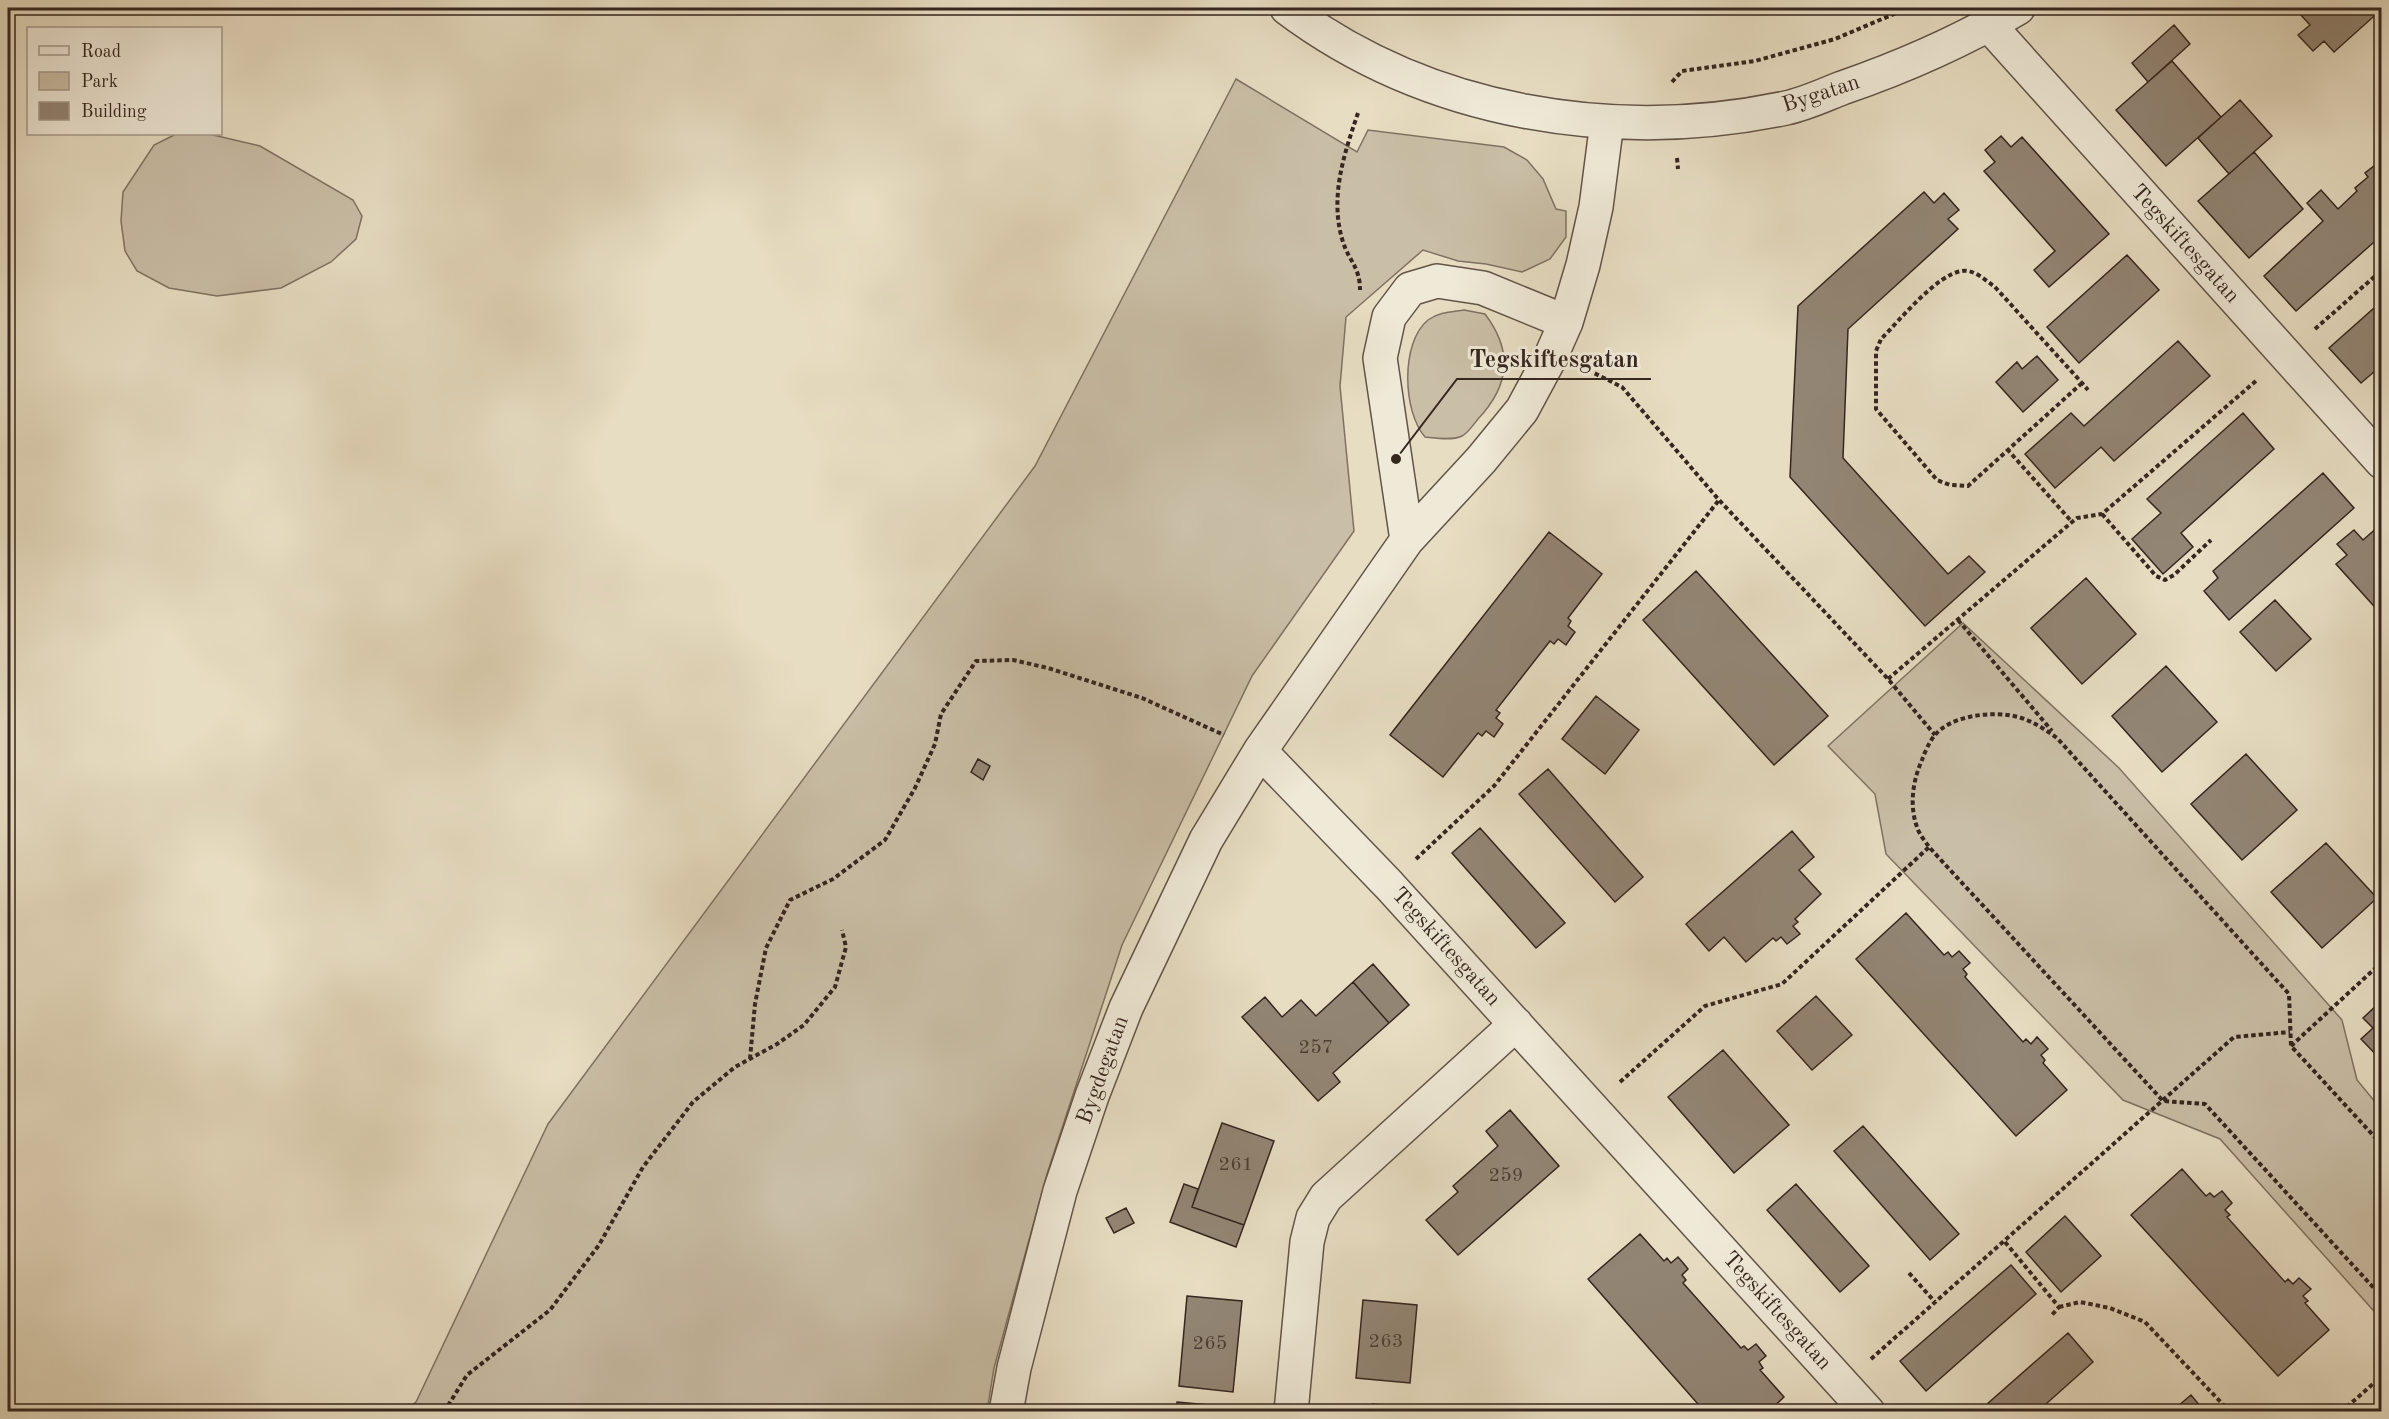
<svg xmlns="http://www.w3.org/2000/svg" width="2389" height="1419" font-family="'Old Standard TT',serif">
	<rect width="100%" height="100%" fill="#e7ddc2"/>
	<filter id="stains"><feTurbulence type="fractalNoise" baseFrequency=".00333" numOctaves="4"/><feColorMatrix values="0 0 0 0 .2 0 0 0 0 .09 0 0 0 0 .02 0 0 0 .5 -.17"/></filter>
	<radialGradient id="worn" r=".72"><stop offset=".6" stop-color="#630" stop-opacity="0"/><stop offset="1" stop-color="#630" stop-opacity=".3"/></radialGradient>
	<path fill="#c9bea6" stroke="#7f7262" stroke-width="1.5" d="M1236 79 1357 152 1368 130 1504 147 1527 160 1543 179 1556 209 1566 211V237L1550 259 1522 272 1486 264 1458 261 1423 250 1346 317 1340 386 1354 531 1252 676 1122 945 1047 1174 994 1368 987 1411 402 1412 416 1402 548 1124 1035 466Z
		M176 134H209L260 146 353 200 362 216 356 239 331 262 281 288 217 296 169 288 137 271 125 251 121 221 123 192 154 145Z
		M1464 310 1485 314C1513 351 1510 385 1478 419 1474 424 1468 433 1462 436 1452 441 1435 438 1425 437 1403 412 1400 343 1428 320 1439 312 1451 312 1464 310Z
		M1963 623 2119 768 2342 1020 2357 1080 2381 1109V1319L2220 1139 2123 1100 1886 854 1875 794 1828 746Z"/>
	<path fill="#928574" stroke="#35261f" stroke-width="1.5" d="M2307 8H2382V9L2334 52 2324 41 2313 51 2298 35 2310 25 2300 14Z
		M2174 25 2190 44 2148 82 2132 63Z
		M2172 61 2221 117 2166 166 2116 110Z
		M2240 100 2272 136 2229 174 2198 138Z
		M2001 136 2011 147 2022 137 2109 234 2049 287 2034 270 2055 251 1984 171 1995 162 1985 150Z
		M2254 152 2303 209 2249 258 2198 201Z
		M2382 153V235L2296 311 2264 276 2323 221 2307 203 2321 190 2338 209 2357 191 2355 188 2368 177 2365 173 2379 162 2376 158Z
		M1924 192 1934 203 1944 193 1959 210 1948 219 1958 229 1848 329 1843 458 1948 574 1969 556 1985 572 1925 626 1790 477 1798 306Z
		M2127 255 2159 290 2079 363 2047 327Z
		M2382 301V365L2361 383 2329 348Z
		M2178 341 2210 376 2114 461 2101 447 2055 488 2025 454 2071 413 2084 426Z
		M2037 356 2058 380 2023 412 1996 382 2017 362 2022 369Z
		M2243 413 2274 449 2181 533 2193 547 2163 574 2132 539 2161 513 2147 499Z
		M2323 473 2354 508 2229 620 2204 591 2218 578 2213 571Z
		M2379 526 2382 529V615L2336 564 2347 555 2337 544 2354 530 2363 540Z
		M1549 532 1602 574 1568 618 1571 621 1568 626 1575 632 1570 639 1566 645 1558 639 1554 644 1550 641 1496 710 1500 713 1496 718 1503 724 1494 737 1486 731 1482 736 1478 733 1443 777 1390 735Z
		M1696 571 1828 716 1774 765 1643 620Z
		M2086 578 2136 634 2082 684 2031 628Z
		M2275 600 2311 639 2276 671 2240 632Z
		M2166 666 2217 722 2162 772 2112 716Z
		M1596 696 1639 730 1605 774 1562 739Z
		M2246 754 2297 810 2242 860 2191 804Z
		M978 759 990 766 983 780 971 772Z
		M1548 769 1643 877 1615 902 1519 794Z
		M1480 828 1565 923 1536 948 1452 853Z
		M1792 831 1814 857 1799 870 1821 894 1795 919 1798 922 1793 926 1800 934 1787 944 1781 937 1776 941 1773 938 1746 962 1724 937 1709 951 1686 924Z
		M2326 843 2377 898 2322 948 2271 892Z
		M1906 913 1944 955 1948 952 1952 957 1959 951 1970 963 1963 969 1967 974 1965 977 2023 1042 2026 1039 2031 1044 2037 1037 2048 1049 2041 1055 2045 1060 2043 1063 2067 1090 2016 1136 1856 959Z
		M1373 964 1409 1005 1389 1023 1353 982Z
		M1353 982 1389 1023 1333 1073 1340 1082 1318 1101 1242 1017 1265 997 1282 1017 1301 1000 1316 1016Z
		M1816 996 1852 1035 1812 1070 1777 1031Z
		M2378 1004 2382 1007V1061L2361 1039 2373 1028 2363 1018Z
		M1723 1050 1789 1125 1734 1173 1668 1097Z
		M1510 1110 1559 1166 1458 1255 1426 1220 1458 1192 1453 1186 1498 1146 1486 1131Z
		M1222 1123 1274 1141 1244 1225 1192 1207Z
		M1863 1126 1959 1234 1930 1260 1834 1151Z
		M2182 1169 2206 1196 2210 1193 2214 1197 2222 1191 2232 1203 2225 1210 2230 1215 2227 1217 2285 1282 2288 1279 2293 1284 2299 1278 2311 1289 2303 1296 2308 1301 2305 1303 2329 1330 2278 1376 2131 1215Z
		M1184 1184 1198 1189 1192 1207 1244 1225 1236 1247 1170 1222Z
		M1796 1184 1869 1266 1840 1292 1767 1210Z
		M1126 1208 1134 1223 1114 1233 1106 1218Z
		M2065 1216 2101 1256 2061 1292 2026 1252Z
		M1640 1234 1664 1261 1667 1258 1671 1263 1678 1257 1684 1264 1688 1269 1682 1275 1686 1280 1683 1283 1741 1348 1744 1346 1748 1350 1756 1344 1766 1356 1759 1362 1763 1368 1760 1370 1784 1397 1768 1412H1705L1588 1279Z
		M2011 1265 2036 1294 1926 1391 1900 1361Z
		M1187 1296 1242 1301 1233 1392 1179 1386Z
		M1363 1300 1417 1305 1410 1383 1356 1378Z
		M2068 1333 2093 1362 2037 1412H1978Z
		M2191 1395 2205 1412H2171Z
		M1177 1402 1231 1407V1412H1176Z
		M1372 1404 1425 1409V1412H1371Z"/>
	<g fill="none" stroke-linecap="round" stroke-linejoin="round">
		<g stroke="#625448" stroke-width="36">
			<path id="minor" d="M1287 8C1428 114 1615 144 1786 108 1805 104 1824 95 1842 88 1903 67 1962 41 2018 8
				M1989 25 2382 462
				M1407 540 1380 358 1389 317 1410 289 1437 281 1483 288 1566 322
				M1260 751 1389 885 1868 1412
				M1006 1412 1014 1368 1060 1191 1092 1096 1126 1008 1206 840 1260 751 1407 540 1481 460 1522 410 1551 356 1566 322 1583 265 1596 207 1607 122
				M1291 1412 1307 1242 1313 1218 1326 1197 1516 1024"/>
		</g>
		<path stroke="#35261f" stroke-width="4" stroke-dasharray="4.5 3" stroke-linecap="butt" d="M1672 82 1682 71 1755 61 1835 39 1908 8
			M1358 113C1344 154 1329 198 1343 242 1349 261 1360 267 1360 290
			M1677 158 1678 169
			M2315 329 2382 270
			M1588 370 1622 387 1719 500 1888 679 1935 735
			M2082 383 1968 486 1950 485 1937 480 1876 409V351L1881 339C1899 321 1937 274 1962 271 1974 269 1985 280 1995 287L2082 383 2088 390
			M2007 449 2072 522
			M2102 514 2156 576 2165 580 2174 575 2211 540
			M1958 620 2052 731
			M1888 679 2072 522 2077 518 2102 514 2257 380
			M1416 859 1494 786 1719 500
			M2291 1046 2382 962
			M750 1059 755 1004 766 948 790 900 833 879 885 840 915 788 935 744 941 714 976 661 1013 660 1048 668 1142 698 1224 735
			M1620 1082 1705 1006 1782 984 1929 847
			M2382 1145 2291 1046 2289 994 2057 738C2042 727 2026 717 2008 715 1985 712 1950 717 1935 735 1929 742 1925 752 1922 760 1913 780 1909 805 1917 827 1919 834 1925 841 1929 847L2163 1101 2205 1104 2382 1297
			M2005 1242 2059 1307 2051 1316
			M1909 1273 1935 1302
			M2059 1307 2080 1302 2110 1308 2145 1322 2230 1412
			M1871 1359 2234 1037 2290 1032
			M444 1412 467 1375 550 1310 599 1245 643 1167 693 1102 735 1067 777 1044 804 1025 835 987 846 947 842 930
			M2341 1412 2382 1376"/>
		<use href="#minor" stroke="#efe9d7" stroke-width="33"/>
	</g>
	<g text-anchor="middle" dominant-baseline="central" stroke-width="6" stroke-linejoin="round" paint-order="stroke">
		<g font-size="20" fill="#4c3e34">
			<text x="1316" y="1048">257</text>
			<text x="1236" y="1165">261</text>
			<text x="1506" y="1176">259</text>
			<text x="1386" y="1342">263</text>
			<text x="1210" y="1344">265</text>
		</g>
		<g font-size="22" fill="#35261f" stroke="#efe9d7">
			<text transform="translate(1821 94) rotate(-18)">Bygatan</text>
			<text transform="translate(2185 244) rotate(48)">Tegskiftesgatan</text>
			<text transform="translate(1446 947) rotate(48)">Tegskiftesgatan</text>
			<text transform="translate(1103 1070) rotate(-70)">Bygdegatan</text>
			<text transform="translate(1777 1311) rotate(48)">Tegskiftesgatan</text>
		</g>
	</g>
	<path fill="none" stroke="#35261f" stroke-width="2" d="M1396 459L1457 379H1651"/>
	<circle fill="#35261f" stroke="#efe9d7" stroke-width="2" cx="1396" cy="459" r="6"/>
	<g font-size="24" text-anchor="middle" font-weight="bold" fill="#35261f" stroke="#efe9d7" stroke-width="6" stroke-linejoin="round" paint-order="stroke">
		<text x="1554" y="367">Tegskiftesgatan</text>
	</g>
	<rect width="2389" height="1419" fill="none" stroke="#e7ddc2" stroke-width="30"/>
	<rect x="9" y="9" width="2371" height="1401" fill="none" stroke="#35261f" stroke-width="3"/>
	<rect x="15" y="15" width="2359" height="1389" fill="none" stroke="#35261f" stroke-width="1.5"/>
	<rect x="27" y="27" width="195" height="108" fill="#efe9d7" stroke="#a59b8d" stroke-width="1.5"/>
	<rect x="39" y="46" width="30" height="9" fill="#efe9d7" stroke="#a59b8d" stroke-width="1.5"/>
	<text x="81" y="57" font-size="18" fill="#35261f">Road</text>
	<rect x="39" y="72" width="30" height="18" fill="#c9bea6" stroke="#a59b8d" stroke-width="1.5"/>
	<text x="81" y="87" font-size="18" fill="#35261f">Park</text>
	<rect x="39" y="102" width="30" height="18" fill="#928574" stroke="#a59b8d" stroke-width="1.5"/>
	<text x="81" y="117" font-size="18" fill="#35261f">Building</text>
	<rect width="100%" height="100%" filter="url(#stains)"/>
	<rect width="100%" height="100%" fill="url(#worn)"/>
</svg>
